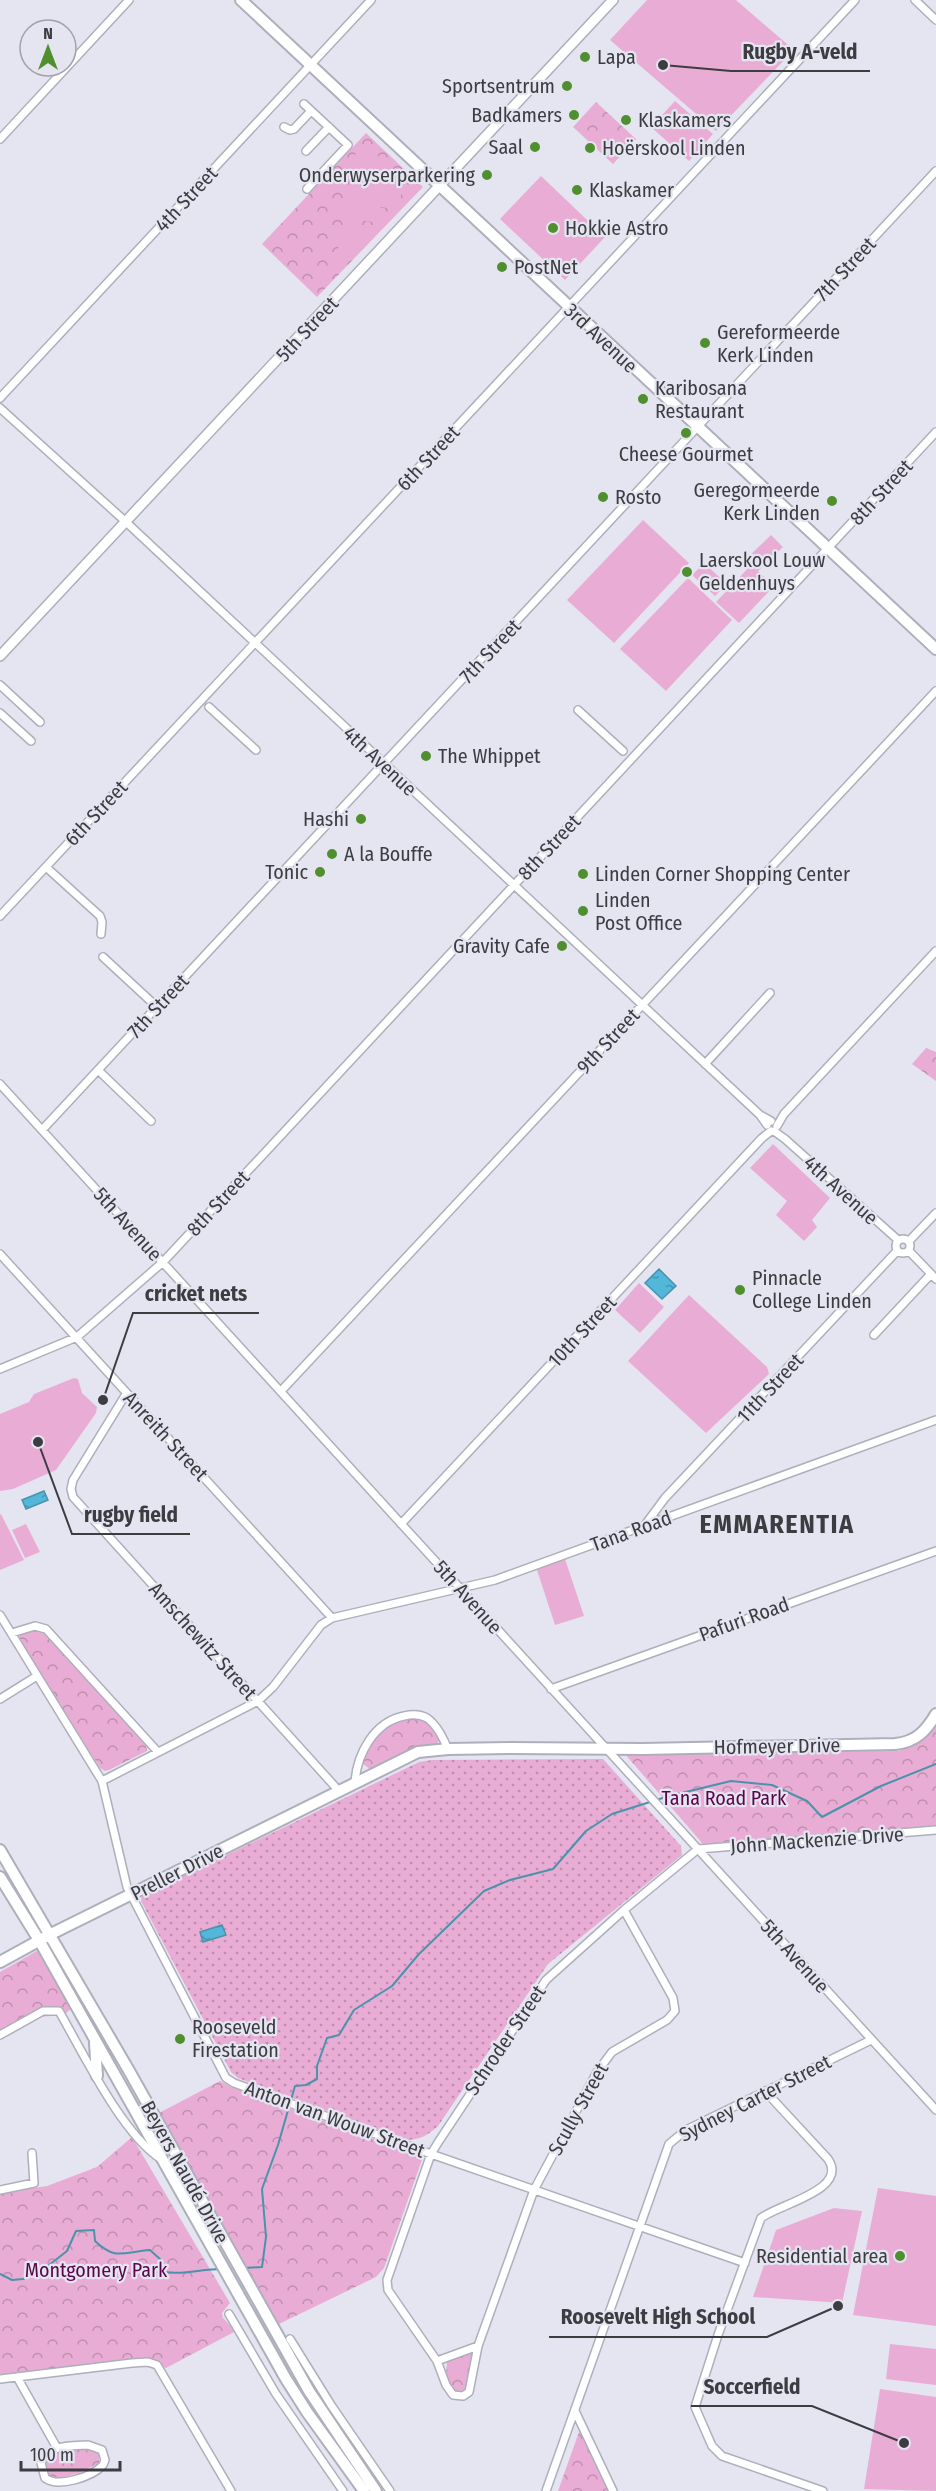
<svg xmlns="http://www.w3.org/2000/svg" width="936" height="2491" font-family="'Fira Sans Condensed',sans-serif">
	<defs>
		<pattern id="grass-dots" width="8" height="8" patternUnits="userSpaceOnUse" patternTransform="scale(1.5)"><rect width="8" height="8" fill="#e9add5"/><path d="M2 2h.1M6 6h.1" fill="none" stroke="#be8eae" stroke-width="1.8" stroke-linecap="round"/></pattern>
		<pattern id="park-crowns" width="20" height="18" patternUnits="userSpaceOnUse" patternTransform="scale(1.5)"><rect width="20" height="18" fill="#e9add5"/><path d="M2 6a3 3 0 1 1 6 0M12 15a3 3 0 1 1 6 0" fill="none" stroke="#be8eae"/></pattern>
		<pattern id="water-ripples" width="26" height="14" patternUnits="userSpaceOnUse" patternTransform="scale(1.5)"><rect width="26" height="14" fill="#52b7d9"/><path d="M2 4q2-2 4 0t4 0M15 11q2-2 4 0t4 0" fill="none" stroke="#4596b2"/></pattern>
	</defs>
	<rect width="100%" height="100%" fill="#e4e5f1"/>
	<path fill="url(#grass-dots)" d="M603 1759 681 1846 682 1855 548 1964 438 2126C428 2135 420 2140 406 2140L238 2078 231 2072 141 1901 142 1896 419 1762 432 1760Z"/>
	<path fill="url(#park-crowns)" d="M596 102 636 139 613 164 573 127Z
		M366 133 423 187 317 297 262 244Z
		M926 1048 936 1052V1081L912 1064Z
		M32 1629 42 1630 146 1745 147 1751 109 1770 105 1771 100 1768 19 1640 20 1634Z
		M420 1717C429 1722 438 1729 439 1741L436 1744 413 1749 371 1770 362 1763 374 1739 390 1721Z
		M936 1727V1827L703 1844 624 1753 900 1751Z
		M42 1948 71 2009 64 2015 38 2017 0 2037V1972Z
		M220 2081 231 2087 423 2157 384 2268 376 2277 279 2324 159 2113Z
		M132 2137 230 2303 222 2313 223 2318 236 2331 166 2368 143 2361 0 2379V2193L47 2186 97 2167Z
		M472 2353 468 2389 458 2393 452 2391 446 2378 447 2360Z
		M580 2429 608 2491H558Z
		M85 2448H93L99 2454V2463L79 2473 54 2480 49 2477 44 2470C44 2449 69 2451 85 2448Z"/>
	<path fill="#e9add5" d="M647 0H736L794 50 716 131 610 40Z
		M675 101 713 134 689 161 651 127Z
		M356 152 389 158 386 176 404 179 398 210 381 207 378 223 361 220 354 258 337 255Z
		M541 176 605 237 565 280 500 219Z
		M643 520 689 563 614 643 567 600Z
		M771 535 783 547 758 571 774 586 739 623 716 602 751 565 746 559Z
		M704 563 727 584 715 596 692 575Z
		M688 578 732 620 666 691 620 649Z
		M773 1144 830 1198 812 1220 817 1227 804 1241 776 1215 787 1201 750 1168Z
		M639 1283 664 1307 640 1333 615 1310Z
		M689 1295 767 1367 769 1374 706 1433 628 1361Z
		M74 1378 78 1379 82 1393 97 1407 96 1413 56 1470 13 1489 0 1491V1414L29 1402 34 1394Z
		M1 1514 24 1560 0 1570V1515Z
		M26 1524 40 1552 25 1558 12 1530Z
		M564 1556 584 1616 555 1625 536 1567Z
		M878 2188 936 2196V2326L853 2315Z
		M834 2208 862 2211 842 2303 753 2297 776 2230Z
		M890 2344 936 2349V2385L886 2379Z
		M880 2389 936 2397V2491L864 2489Z"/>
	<path fill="url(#water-ripples)" stroke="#4b92ab" stroke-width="1.5" d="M659 1269 676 1286 662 1299 645 1283Z
		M44 1491 48 1500 26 1509 22 1500Z
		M222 1925 226 1935 203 1942 200 1932Z"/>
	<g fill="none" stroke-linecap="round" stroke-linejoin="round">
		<path stroke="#4b92ab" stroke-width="2" d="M244 2268 262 2267 266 2237 262 2189 278 2145 295 2086 306 2085 317 2079V2066L327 2038 339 2035 354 2010 392 1986 419 1954 484 1891 510 1880 553 1869 586 1831 612 1814 669 1796 731 1781 772 1785 807 1801 822 1817 881 1786 936 1764
			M0 2274 12 2280 23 2279 44 2269 67 2251 76 2231 94 2230 95 2241C116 2261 123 2252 150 2250L161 2260 160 2271C177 2276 201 2269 221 2269"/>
		<g stroke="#adafba" stroke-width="10">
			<path id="minor" d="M915 0 936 20
				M304 104 348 145 307 189
				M284 127 290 130 294 129 311 111
				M0 139 129 0
				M306 151 329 127
				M0 398 371 0
				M0 408 126 522 760 1115 767 1125
				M0 685 40 722
				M209 707 256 750
				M578 710 623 751
				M0 713 31 741
				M46 867 100 916 102 922 101 934
				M0 916 855 0
				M103 957 157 1007
				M705 1064 770 993
				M98 1070 151 1121
				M0 1084 936 2110
				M760 1115 771 1121
				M777 1126 784 1114 936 951
				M42 1130 936 171
				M774 1131 785 1139 898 1240
				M896 1246a7 7 0 1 1 14 0a7 7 0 1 1-14 0Z
				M909 1241 936 1213
				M909 1251 936 1279
				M0 1254 332 1618
				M874 1335 931 1274
				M0 1369 77 1337 163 1262 936 432
				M281 1391 936 691
				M126 1394 73 1480 71 1489 73 1497 339 1791
				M401 1524 762 1138 771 1131
				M645 1525 665 1498 897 1251
				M0 1615 102 1781 127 1887 226 2078 234 2083 431 2154 745 2263
				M12 1633 35 1626 46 1629 158 1752
				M551 1689 936 1551
				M0 1699 37 1676
				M102 1781 258 1701 273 1687 321 1625 332 1618 495 1580 936 1420
				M355 1782C357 1754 374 1722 404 1716 412 1714 420 1714 427 1718 437 1725 443 1738 448 1749
				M624 1910 673 1998 675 2011 667 2020 612 2052 597 2072 534 2190 478 2346 469 2392 463 2396 453 2395 446 2385 437 2361 388 2290 387 2280 431 2154 439 2141 546 1980 624 1910 698 1849 936 1830
				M0 2035 43 2011H59C83 2053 122 2134 161 2159
				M765 2091 828 2159C849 2190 779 2204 761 2218L718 2335 695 2407 712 2446 722 2456 823 2491
				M0 2190 34 2183 32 2153
				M229 2314 276 2394 343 2491
				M290 2339 331 2405 390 2491
				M437 2361 478 2346
				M17 2377 57 2448
				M0 2379 132 2363 148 2362 157 2365 231 2491
				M575 2411 613 2491
				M88 2445 102 2450 105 2460 103 2465C92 2477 58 2488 45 2478L41 2463C48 2444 72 2446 88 2445Z
				M546 2491 669 2144 686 2130 871 2040"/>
		</g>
		<g stroke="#adafba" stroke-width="12">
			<path id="tertiary" d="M0 656 613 0"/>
		</g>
		<g stroke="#adafba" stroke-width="14">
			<path id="secondary" d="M241 0 936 649
				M0 1962 51 1934 418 1752 448 1749 509 1748 643 1749 895 1744C916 1742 926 1731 936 1714"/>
		</g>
		<g stroke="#adafba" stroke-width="14">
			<path id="primary" d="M0 1850 128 2069 309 2391 376 2491
				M0 1877 39 1940 286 2379 307 2412 364 2491
				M95 2043 97 2076"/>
		</g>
		<use href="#minor" stroke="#fff" stroke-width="7"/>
		<use href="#tertiary" stroke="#fff" stroke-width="9"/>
		<use href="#secondary" stroke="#fff" stroke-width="10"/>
		<use href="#primary" stroke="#fff" stroke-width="10"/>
	</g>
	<g fill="#508f2f" stroke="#e4e5f1" stroke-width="2">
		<circle cx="585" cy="57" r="6"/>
		<circle cx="567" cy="86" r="6"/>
		<circle cx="574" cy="115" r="6"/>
		<circle cx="626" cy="120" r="6"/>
		<circle cx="535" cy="147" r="6"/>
		<circle cx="590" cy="148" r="6"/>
		<circle cx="487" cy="175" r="6"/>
		<circle cx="577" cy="190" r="6"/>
		<circle cx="553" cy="228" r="6"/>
		<circle cx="502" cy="267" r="6"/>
		<circle cx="705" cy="343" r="6"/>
		<circle cx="643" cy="399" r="6"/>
		<circle cx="686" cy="433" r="6"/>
		<circle cx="603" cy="497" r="6"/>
		<circle cx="832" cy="501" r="6"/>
		<circle cx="687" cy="572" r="6"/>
		<circle cx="426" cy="756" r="6"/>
		<circle cx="361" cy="819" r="6"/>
		<circle cx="332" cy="854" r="6"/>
		<circle cx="320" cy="872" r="6"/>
		<circle cx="583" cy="874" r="6"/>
		<circle cx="583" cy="911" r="6"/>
		<circle cx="562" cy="946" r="6"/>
		<circle cx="740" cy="1290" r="6"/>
		<circle cx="180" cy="2039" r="6"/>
		<circle cx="900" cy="2256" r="6"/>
	</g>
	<g text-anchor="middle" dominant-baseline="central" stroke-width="4.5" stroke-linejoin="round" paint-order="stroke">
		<g font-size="20" fill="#3c3c41" stroke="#e4e5f1" text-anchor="start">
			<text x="597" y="57">Lapa</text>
			<text x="555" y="86" text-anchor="end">Sportsentrum</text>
			<text x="562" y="115" text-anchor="end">Badkamers</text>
			<text x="638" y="120">Klaskamers</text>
			<text x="523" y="147" text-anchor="end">Saal</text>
			<text x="602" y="148">Hoërskool Linden</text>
			<text x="475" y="175" text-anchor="end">Onderwyserparkering</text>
			<text x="589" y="190">Klaskamer</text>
			<text x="565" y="228">Hokkie Astro</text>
			<text x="514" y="267">PostNet</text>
			<text x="717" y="332">Gereformeerde<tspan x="717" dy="23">Kerk Linden</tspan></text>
			<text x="655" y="388">Karibosana<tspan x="655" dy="23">Restaurant</tspan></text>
			<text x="686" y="454" text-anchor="middle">Cheese Gourmet</text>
			<text x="820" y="490" text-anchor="end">Geregormeerde<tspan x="820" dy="23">Kerk Linden</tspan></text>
			<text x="615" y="497">Rosto</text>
			<text x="699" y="560">Laerskool Louw<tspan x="699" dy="23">Geldenhuys</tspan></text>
			<text x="438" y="756">The Whippet</text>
			<text x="349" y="819" text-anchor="end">Hashi</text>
			<text x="344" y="854">A la Bouffe</text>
			<text x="308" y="872" text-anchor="end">Tonic</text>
			<text x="595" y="874">Linden Corner Shopping Center</text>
			<text x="595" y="900">Linden<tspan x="595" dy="23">Post Office</tspan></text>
			<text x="550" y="946" text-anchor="end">Gravity Cafe</text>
			<text x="752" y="1278">Pinnacle<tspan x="752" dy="23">College Linden</tspan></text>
			<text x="192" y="2027">Rooseveld<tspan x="192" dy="23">Firestation</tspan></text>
			<text x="888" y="2256" text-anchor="end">Residential area</text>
		</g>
		<g font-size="20" fill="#3c3c41" stroke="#e4e5f1">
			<text transform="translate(186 199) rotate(-47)">4th Street</text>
			<text transform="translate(845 269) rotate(-47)">7th Street</text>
			<text transform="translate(307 329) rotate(-47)">5th Street</text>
			<text transform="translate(601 338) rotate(43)">3rd Avenue</text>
			<text transform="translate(428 458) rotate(-47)">6th Street</text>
			<text transform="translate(881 492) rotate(-47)">8th Street</text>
			<text transform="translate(490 651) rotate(-47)">7th Street</text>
			<text transform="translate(380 761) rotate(43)">4th Avenue</text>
			<text transform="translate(96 813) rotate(-47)">6th Street</text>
			<text transform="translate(549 847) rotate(-47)">8th Street</text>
			<text transform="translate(158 1006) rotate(-47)">7th Street</text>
			<text transform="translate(608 1041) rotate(-47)">9th Street</text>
			<text transform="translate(841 1190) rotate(42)">4th Avenue</text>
			<text transform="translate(218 1203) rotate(-47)">8th Street</text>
			<text transform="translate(128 1224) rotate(48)">5th Avenue</text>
			<text transform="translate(582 1331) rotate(-47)">10th Street</text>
			<text transform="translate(770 1388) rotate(-47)">11th Street</text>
			<text transform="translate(166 1436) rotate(47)">Anreith Street</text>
			<text transform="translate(631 1531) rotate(-20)">Tana Road</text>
			<text transform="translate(468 1597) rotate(48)">5th Avenue</text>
			<text transform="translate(744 1619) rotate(-20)">Pafuri Road</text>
			<text transform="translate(203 1641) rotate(48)">Amschewitz Street</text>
			<text transform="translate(777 1746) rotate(-1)">Hofmeyer Drive</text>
			<text transform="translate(817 1840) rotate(-4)">John Mackenzie Drive</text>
			<text transform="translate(177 1872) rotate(-27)">Preller Drive</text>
			<text transform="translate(795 1956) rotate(48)">5th Avenue</text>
			<text transform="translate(505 2040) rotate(-56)">Schroder Street</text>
			<text transform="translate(755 2098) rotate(-27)">Sydney Carter Street</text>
			<text transform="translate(578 2109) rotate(-61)">Scully Street</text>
			<text transform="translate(335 2119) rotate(20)">Anton van Wouw Street</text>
			<text transform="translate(185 2172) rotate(61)">Beyers Naudé Drive</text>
		</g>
		<g font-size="20" fill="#5b0449" stroke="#e4e5f1">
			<text x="724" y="1798">Tana Road Park</text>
			<text x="96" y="2270">Montgomery Park</text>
		</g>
		<g font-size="26" font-weight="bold" letter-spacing="1.5" fill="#3c3c41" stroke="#e4e5f1">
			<text x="777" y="1524">EMMARENTIA</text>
		</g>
	</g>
	<path fill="none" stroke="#3c3c41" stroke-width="2" d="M663 65L731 71H870M103 1400L133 1313H259M38 1442L72 1534H190M838 2306L767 2337H549M904 2443L812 2406H691"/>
	<g fill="#3c3c41" stroke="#e4e5f1" stroke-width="2">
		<circle cx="663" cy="65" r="6"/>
		<circle cx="103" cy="1400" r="6"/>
		<circle cx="38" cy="1442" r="6"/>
		<circle cx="838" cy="2306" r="6"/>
		<circle cx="904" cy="2443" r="6"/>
	</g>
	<g font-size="21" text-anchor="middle" font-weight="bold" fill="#3c3c41" stroke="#e4e5f1" stroke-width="4.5" stroke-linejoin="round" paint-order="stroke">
		<text x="800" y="59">Rugby A-veld</text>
		<text x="196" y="1301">cricket nets</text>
		<text x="131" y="1522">rugby field</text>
		<text x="658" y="2324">Roosevelt High School</text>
		<text x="752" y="2394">Soccerfield</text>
	</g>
	<g transform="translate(48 48)"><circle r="28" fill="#e4e5f1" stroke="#a1a1ab" stroke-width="1.5"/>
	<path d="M0-4.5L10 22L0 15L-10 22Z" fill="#508f2f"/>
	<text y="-9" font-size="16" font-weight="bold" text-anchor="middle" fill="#3c3c41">N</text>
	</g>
	<path d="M21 2461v9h99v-9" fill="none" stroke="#3c3c41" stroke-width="3"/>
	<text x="30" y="2461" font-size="18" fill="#3c3c41" stroke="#e4e5f1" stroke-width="4.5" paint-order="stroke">100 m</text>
</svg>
